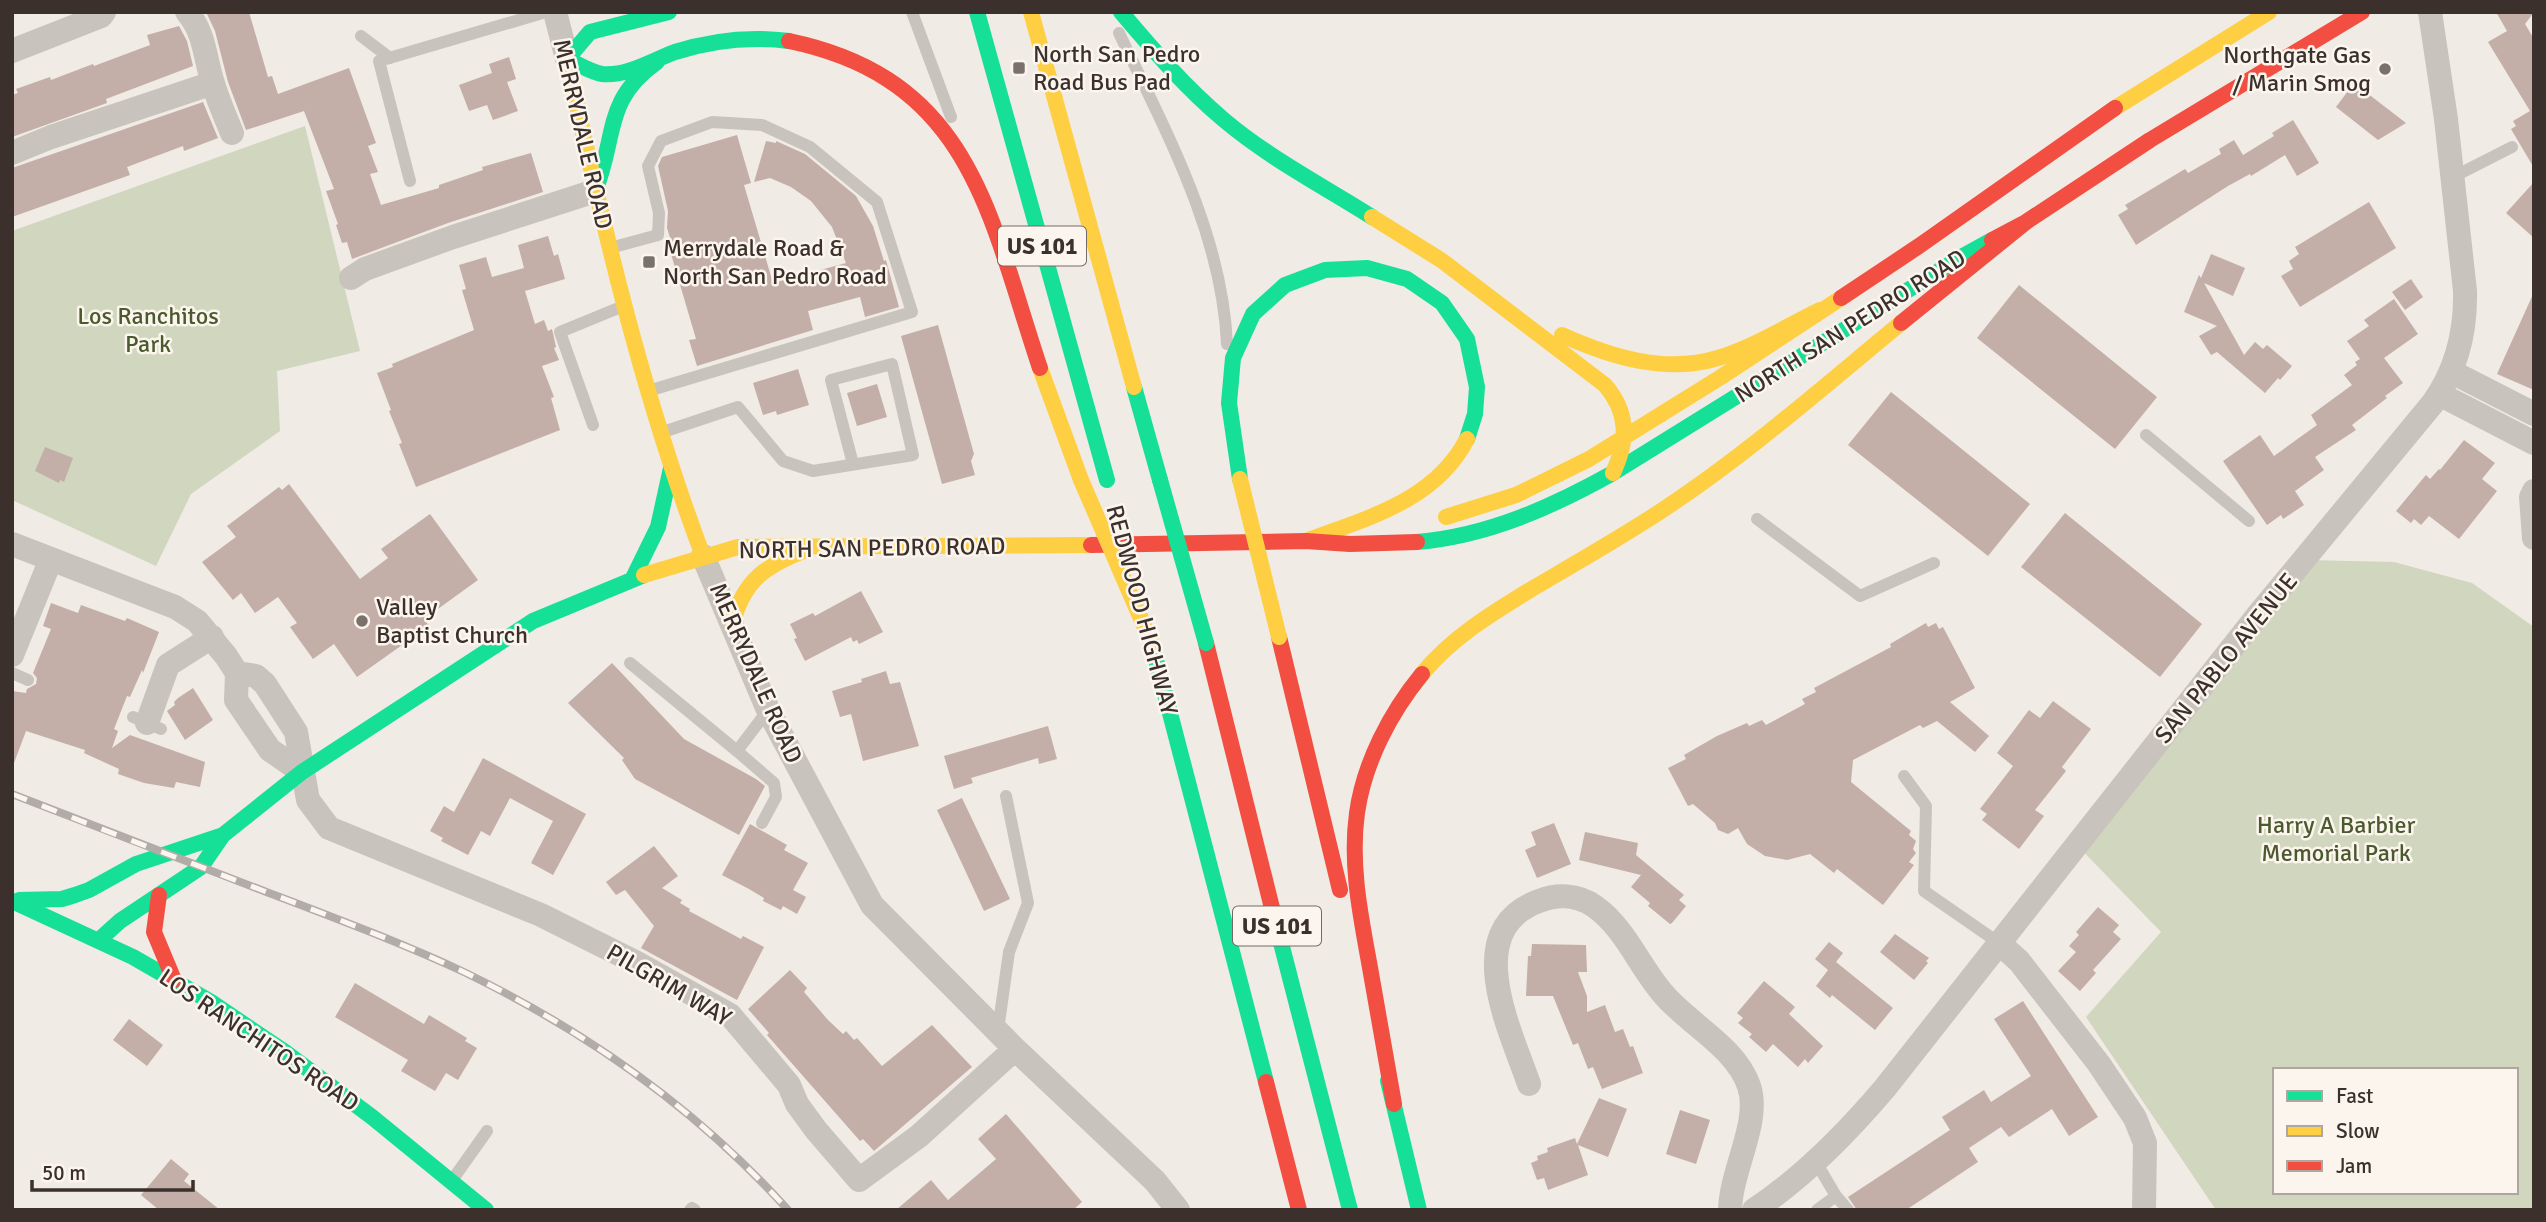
<svg xmlns="http://www.w3.org/2000/svg" width="2546" height="1222" font-family="Signika,sans-serif">
	<rect width="100%" height="100%" fill="#f0ebe5"/>
	<path fill="#d1d6bf" fill-rule="evenodd" d="M305 126 360 351 277 371 280 431 191 494 156 566 12 500V231Z
		M2305 560 2394 562 2472 583 2534 627V1210H2216L2086 1017 2161 932 2077 845ZM2275 1070H2516V1192H2275Z"/>
	<path fill="#c3afa7" d="M206 12H249L268 77 272 76 278 94 349 68 376 143 368 146 378 172 370 174 381 205 439 188V185L483 170 482 167 531 153 543 192 448 223 352 259 347 242 342 243 336 225 338 224 326 191 334 189 304 111 246 130 228 82 215 31Z
		M2496 12H2534L2525 24 2534 39V168L2511 129 2516 126 2513 121 2530 111 2488 42 2507 31Z
		M179 26 187 41 193 66 106 99 107 103 12 137V95L18 93 16 89 50 77 51 80 93 64 94 66 150 45 147 35Z
		M509 57 516 79 507 82 518 111 493 120 487 105 469 111 459 85 492 73 489 64Z
		M2354 83 2406 123 2378 140 2336 107Z
		M203 102 218 138 184 151 183 146 127 167 130 175 12 217V168Z
		M2293 120 2319 163 2297 176 2285 155 2251 176 2250 174 2228 186 2136 245 2118 215 2128 209 2125 205 2185 169 2188 173 2221 154 2219 149 2234 140 2243 155 2274 136 2272 133Z
		M737 135 751 183 744 185 773 283 846 263 832 227 811 201 791 187 770 178 754 182 766 141 776 143V141L805 154 856 196 873 226 884 261 886 260 899 307 865 317 860 297 808 311 813 330 697 366 689 340 696 339 671 254 675 253 667 228 668 211 658 166 662 157Z
		M2534 182V238L2506 213Z
		M2369 202 2396 248 2300 307 2281 276 2293 269 2289 261 2299 254 2295 247Z
		M548 236 554 256 558 254 565 279 525 291 535 324 544 320 548 331 552 329 556 347 554 348 559 360 542 366 554 397 551 398 560 430 416 487 399 444 402 443 389 411 391 410 377 373 393 367 392 364 474 330 462 290 466 289 459 265 486 257 492 277 524 268 518 245Z
		M2211 254 2245 268 2233 296 2204 283 2244 355 2255 342 2263 349 2267 345 2292 366 2280 380 2278 378 2265 393 2217 352 2211 355 2199 336 2217 326 2184 312 2199 275 2201 278Z
		M2411 279 2423 297 2405 310 2392 292Z
		M2019 285 2157 397 2115 449 1977 338Z
		M2534 292V390L2497 374Z
		M2394 299 2418 334 2384 358 2403 383 2385 396 2387 398 2352 425 2356 430 2315 457 2324 470 2295 491 2304 505 2283 519 2281 515 2267 525 2223 461 2260 435 2274 456 2317 425 2311 415 2352 385 2344 375 2357 365 2355 362 2360 359 2347 341 2369 326 2364 320Z
		M938 325 974 454 971 461 975 475 942 484 901 336Z
		M798 369 809 405 777 415 776 411 763 415 753 383Z
		M877 384 887 417 857 426 847 393Z
		M1891 392 2030 504 1988 556 1848 445Z
		M2464 440 2495 463 2482 479 2497 491 2459 539 2429 516 2421 525 2414 519 2411 523 2396 511 2426 475 2430 479 2439 469 2440 470Z
		M45 447 73 458 64 482 60 480 59 483 35 471Z
		M289 484 360 579 388 558 381 549 430 514 478 580 424 619 429 626 357 677 334 644 313 659 290 627 297 623 278 597 255 613 241 593 233 600 202 562 236 537 227 526 279 487 282 490Z
		M2065 513 2202 624 2160 677 2021 567Z
		M861 591 883 632 859 644 857 640 853 642 851 637 805 661 794 639 797 638 790 624 813 613 815 616Z
		M51 603 78 613 81 605 125 621 127 618 159 632 143 673 142 670 130 697 127 696 114 729 118 731 112 748 130 735 205 762 200 787 176 782 174 788 144 783 118 774 119 769 84 753 85 750 26 731 14 763H12V691L26 693 27 689 36 684 37 678 33 673 51 629 43 626Z
		M1926 623 1928 627 1936 623 1939 629 1943 627 1975 688 1950 702 1989 736 1975 752 1937 721 1923 728 1920 725 1853 760 1851 782 1911 831 1909 835 1916 841 1913 849 1916 853 1909 862 1914 865 1883 905 1837 869 1834 873 1810 854 1787 860 1765 856 1747 844 1738 828 1728 834 1718 830 1715 823 1693 804 1688 806 1668 768 1686 759 1684 755 1717 736 1747 723 1749 726 1762 720 1766 725 1805 704 1802 699 1816 692 1814 688 1891 647 1890 644Z
		M612 663 684 739 756 779 765 786 739 835 635 779 622 760 624 758 568 703Z
		M886 671 890 684 900 682 919 746 863 761 851 714 840 717 832 691 862 682 861 679Z
		M193 688 213 720 185 740 167 711 175 705 174 702 178 698Z
		M2053 701 2091 729 2062 767 2066 771 2035 810 2044 816 2019 849 1982 820 1987 814 1980 809 2013 766 1997 753 2029 710 2040 718Z
		M1048 726 1057 759 1039 764 1038 758 971 778 973 783 954 789 944 756Z
		M483 758 586 814 553 875 531 863 553 821 510 798 490 836 481 831 468 855 441 841 443 838 430 831 444 806 454 812Z
		M962 798 1010 899 984 911 937 810Z
		M1554 823 1571 864 1537 878 1525 850 1536 845 1531 832Z
		M750 824 787 845 784 850 808 863 793 890 806 897 797 914 783 906 781 910 763 901 764 898 749 889 722 875Z
		M1585 832 1638 843 1636 855 1684 895 1679 900 1686 906 1672 923 1670 924 1648 906 1650 903 1631 887 1641 875 1579 860Z
		M654 846 678 876 662 888 682 900 680 903 690 909 689 911 741 939 743 936 764 947 737 1000 641 948 654 926 625 890 616 895 606 882Z
		M2098 907 2119 925 2113 932 2121 939 2093 970 2096 973 2080 991 2058 971 2076 952 2069 946 2079 935 2076 932Z
		M1895 934 1929 958 1926 961 1928 963 1914 980 1880 952Z
		M1829 942 1843 953 1836 962 1893 1008 1875 1030 1832 995 1830 998 1816 986 1828 970 1815 959Z
		M1532 944 1586 945 1587 972H1578L1587 996V1012L1605 1005 1615 1032 1623 1029 1630 1047 1633 1046 1643 1073 1602 1089 1593 1067 1588 1069 1578 1043 1573 1045 1553 996H1526L1528 956H1531Z
		M790 970 807 988 804 992 828 1020 843 1034 846 1031 854 1040 857 1038 882 1066 932 1025 972 1067 874 1151 863 1139 860 1141 767 1035 769 1033 748 1009Z
		M1764 981 1795 1007 1789 1014 1823 1046 1808 1063 1805 1059 1798 1067 1773 1044 1766 1052 1749 1037 1752 1034 1738 1023 1743 1018 1737 1013Z
		M355 983 424 1024 429 1015 467 1038 465 1041 477 1048 458 1080 446 1073 435 1091 401 1071 408 1060 335 1017Z
		M2023 1001 2098 1117 2069 1136 2052 1109 2009 1137 2001 1127 1969 1148 1978 1162 1906 1210H1857L1848 1197 1950 1130 1942 1117 1984 1090 1991 1102 2031 1076 1994 1019Z
		M129 1019 163 1045 147 1066 113 1040Z
		M1599 1098 1627 1109 1608 1157 1578 1145 1588 1175 1548 1190 1544 1178 1537 1180 1531 1163 1538 1160 1537 1156 1548 1152 1547 1148 1575 1138 1577 1144Z
		M1680 1110 1710 1120 1696 1164 1666 1154Z
		M1006 1114 1082 1202 1073 1210H896L931 1180 948 1200 996 1159 978 1139Z
		M171 1159 189 1174 184 1181 220 1210H159L141 1195Z"/>
	<g fill="none" stroke-linecap="round" stroke-linejoin="round">
		<path stroke="#c9c3be" stroke-width="12" d="M912 12 951 117
			M1119 33C1166 132 1222 233 1227 344
			M361 36 390 58
			M2453 177 2512 147
			M410 181 379 61 546 12
			M610 248 658 235 659 213 648 166 661 141 712 122 762 125 810 147 877 202 912 312 648 391
			M593 425 560 332 621 307
			M660 433 738 407 783 461 813 471 913 455 892 364 831 380 853 464
			M2146 435 2249 521
			M1757 519 1860 596 1934 563
			M630 663 737 751
			M12 673 28 680
			M133 717 161 729
			M1904 776 1926 806 1924 891 1999 943
			M762 823 776 797 774 783 737 751 768 710
			M998 1030 1009 952 1028 903 1006 796
			M1816 1162 1836 1196 1848 1210
			M453 1179 487 1131
			M690 1210 692 1208 695 1210
			M1817 1210 1836 1196"/>
		<path stroke="#c9c3be" stroke-width="24" d="M187 12C204 31 205 57 212 80 217 98 225 116 232 133
			M555 12 567 59
			M12 51 101 16 104 12
			M12 153 51 137 213 83
			M351 278 365 269 453 237 595 191
			M2452 372 2534 414
			M2439 394 2534 443
			M2534 491 2531 497 2534 538
			M12 544 175 607 197 621 226 656 237 673 236 700 270 750 302 772
			M703 556 768 710 872 905 1015 1049 1155 1181 1178 1210
			M12 655 51 559
			M237 673 256 676 265 684 296 732 308 800 329 828 541 915 637 963 730 1015 789 1085 797 1104 816 1130 859 1180 919 1136 1015 1049
			M147 723 168 665 212 637
			M1999 943 2019 961 2099 1064 2135 1118 2145 1143 2144 1210
			M1529 1084C1510 1029 1460 930 1539 901 1557 894 1577 894 1594 906 1626 928 1640 969 1666 997 1692 1026 1736 1048 1749 1086 1761 1122 1731 1169 1730 1210
			M1754 1210C1804 1177 1846 1134 1885 1088L2258 615 2433 403C2457 369 2466 332 2465 291L2446 119 2430 12"/>
		<path stroke="#16e098" stroke-width="16" d="M669 12 590 32 567 59C578 64 590 72 602 74 626 77 653 60 675 52 713 40 750 36 789 41
			M977 12 1107 480
			M1121 12C1154 51 1185 87 1224 120 1269 158 1323 186 1372 217
			M595 191C617 137 603 100 657 62
			M1134 387 1160 480
			M1240 479 1229 403 1233 358 1253 314 1285 285 1325 270 1367 268 1407 279 1442 303 1467 339 1477 387 1475 414 1467 439
			M1417 542C1488 536 1552 507 1613 473L1963 256 1992 240
			M633 578 658 527 671 468
			M1152 644 1266 1082
			M19 900 62 899 75 895 89 890 136 864 223 835
			M12 901 133 957 211 1002 285 1052 372 1117 486 1210
			M1272 908 1350 1210
			M99 940 120 921 201 867 223 835 302 772 533 621 644 575
			M1388 1081 1419 1210"/>
		<path stroke="#ffcf43" stroke-width="16" d="M1031 12 1134 387
			M567 59C603 228 642 394 703 556
			M2115 108 2269 12
			M1372 217 1441 260 1605 385C1629 413 1628 441 1613 473
			M1562 335C1611 357 1665 374 1718 358 1754 347 1787 326 1820 310
			M1040 368 1081 480
			M1446 517 1516 495 1589 459 1721 377 1841 298
			M1306 541C1367 518 1435 501 1467 439
			M644 575 738 547 1091 545
			M733 623C743 580 767 565 806 550
			M1422 674C1452 637 1494 612 1535 587 1576 563 1618 539 1658 513 1744 457 1822 388 1901 323"/>
		<path stroke="#f24e42" stroke-width="16" d="M789 41C972 79 989 216 1040 368
			M1992 240 2026 222 2150 140 2362 12
			M1841 298 1919 246 2115 108
			M1901 323 2026 222
			M1091 545 1306 541 1350 544 1417 542
			M1279 637 1340 890
			M1206 643 1272 908
			M159 895 154 932 174 980
			M1266 1082 1299 1210
			M1394 1104C1386 1057 1377 1009 1369 962 1360 913 1350 863 1357 813 1364 763 1390 713 1422 674"/>
		<g stroke="#b1aca8" stroke-width="8">
			<path id="rail" d="M12 794C96 827 180 859 264 891 332 917 400 942 466 973 587 1032 698 1110 788 1210"/>
		</g>
		<use href="#rail" stroke="#fbf5ee" stroke-width="5" stroke-dasharray="16" stroke-linecap="butt"/>
		<path stroke="#16e098" stroke-width="16" d="M1160 480 1206 643"/>
		<path stroke="#ffcf43" stroke-width="16" d="M1240 479 1279 637
			M1081 480 1152 644"/>
	</g>
	<g fill="#7a716c" stroke="#fbf5ee" stroke-width="2.5">
		<rect x="1012" y="61" width="14" height="14" rx="3.5"/>
		<circle cx="2385" cy="69" r="7"/>
		<rect x="642" y="255" width="14" height="14" rx="3.5"/>
		<circle cx="362" cy="621" r="7"/>
	</g>
	<g text-anchor="middle" dominant-baseline="central" stroke-width="5" stroke-linejoin="round" paint-order="stroke">
		<g fill="#fbf5ee" stroke="#756b66" stroke-width="2">
			<rect x="998" y="226.5" width="88" height="39" rx="5"/>
			<rect x="1233" y="906.5" width="88" height="39" rx="5"/>
		</g>
		<g font-size="23" font-weight="bold" fill="#3b302b">
			<text x="1042" y="246">US 101</text>
			<text x="1277" y="926">US 101</text>
		</g>
		<g font-size="24" fill="#3b302b" stroke="#fbf5ee" text-anchor="start">
			<text x="1033" y="54">North San Pedro<tspan x="1033" dy="28">Road Bus Pad</tspan></text>
			<text x="2371" y="55" text-anchor="end">Northgate Gas<tspan x="2371" dy="28">/ Marin Smog</tspan></text>
			<text x="663" y="248">Merrydale Road &amp;<tspan x="663" dy="28">North San Pedro Road</tspan></text>
			<text x="376" y="607">Valley<tspan x="376" dy="28">Baptist Church</tspan></text>
		</g>
		<g font-size="24" fill="#3b302b" stroke="#fbf5ee">
			<text transform="translate(583 134) rotate(77)">MERRYDALE ROAD</text>
			<text transform="translate(1850 326) rotate(-32)">NORTH SAN PEDRO ROAD</text>
			<text transform="translate(872 548) rotate(-1)">NORTH SAN PEDRO ROAD</text>
			<text transform="translate(1142 610) rotate(75)">REDWOOD HIGHWAY</text>
			<text transform="translate(2226 658) rotate(-51)">SAN PABLO AVENUE</text>
			<text transform="translate(756 673) rotate(66)">MERRYDALE ROAD</text>
			<text transform="translate(669 985) rotate(30)">PILGRIM WAY</text>
			<text transform="translate(259 1040) rotate(34)">LOS RANCHITOS ROAD</text>
		</g>
		<g font-size="24" fill="#4a5a2e" stroke="#fbf5ee">
			<text x="148" y="316">Los Ranchitos<tspan x="148" dy="28">Park</tspan></text>
			<text x="2336" y="825">Harry A Barbier<tspan x="2336" dy="28">Memorial Park</tspan></text>
		</g>
	</g>
	<rect width="2546" height="1222" fill="none" stroke="#3b302b" stroke-width="28"/>
	<rect x="2273" y="1068" width="245" height="126" fill="#fbf5ee" stroke="#aea6a0" stroke-width="2"/>
	<rect x="2287" y="1091" width="35" height="10" fill="#16e098" stroke="#aea6a0" stroke-width="2"/>
	<text x="2336" y="1103" font-size="21" fill="#3b302b">Fast</text>
	<rect x="2287" y="1126" width="35" height="10" fill="#ffcf43" stroke="#aea6a0" stroke-width="2"/>
	<text x="2336" y="1138" font-size="21" fill="#3b302b">Slow</text>
	<rect x="2287" y="1161" width="35" height="10" fill="#f24e42" stroke="#aea6a0" stroke-width="2"/>
	<text x="2336" y="1173" font-size="21" fill="#3b302b">Jam</text>
	<path d="M32 1180v10h161v-10" fill="none" stroke="#3b302b" stroke-width="3.5"/>
	<text x="42" y="1180" font-size="21" fill="#3b302b" stroke="#fbf5ee" stroke-width="5" paint-order="stroke">50 m</text>
</svg>
